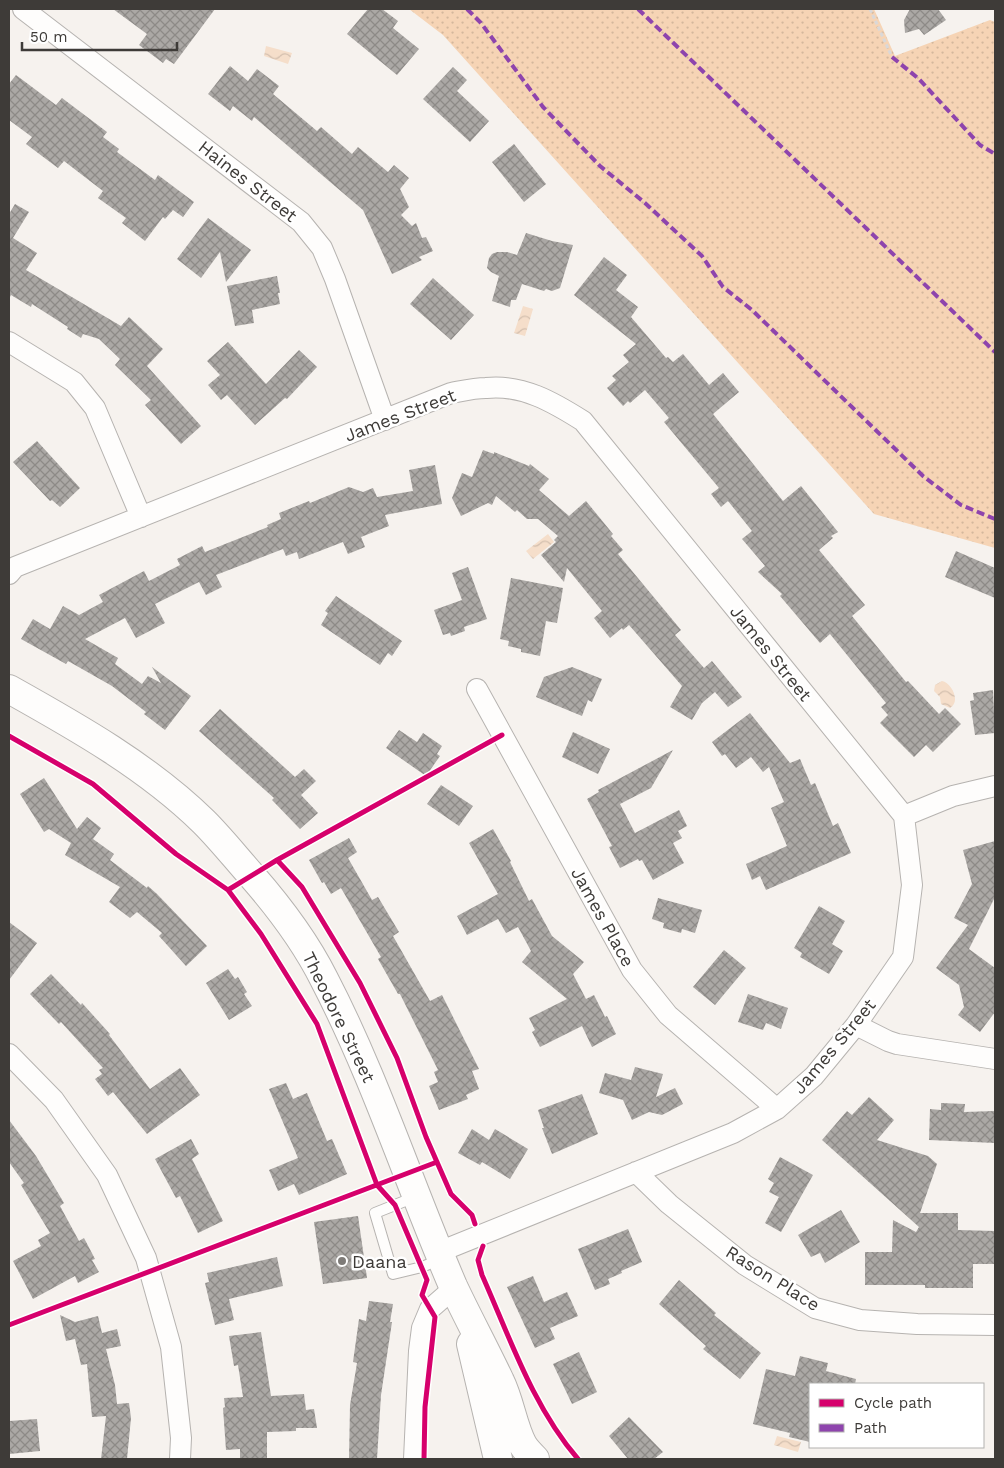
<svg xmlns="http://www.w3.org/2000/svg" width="1004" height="1468" font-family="'Work Sans',sans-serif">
	<defs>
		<pattern id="park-dots" width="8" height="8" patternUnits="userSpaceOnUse" patternTransform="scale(1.25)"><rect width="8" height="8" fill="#f6d4b5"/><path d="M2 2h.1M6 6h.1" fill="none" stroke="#d4b79c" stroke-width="1.8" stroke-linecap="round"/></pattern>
		<pattern id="water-waves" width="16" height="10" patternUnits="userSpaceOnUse" patternTransform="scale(1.25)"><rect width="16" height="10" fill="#f5deca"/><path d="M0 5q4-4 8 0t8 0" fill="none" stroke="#d3bfae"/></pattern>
		<pattern id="building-cross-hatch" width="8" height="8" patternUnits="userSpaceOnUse" patternTransform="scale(1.25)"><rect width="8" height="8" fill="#aba8a5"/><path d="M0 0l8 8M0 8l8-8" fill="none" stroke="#8d8a87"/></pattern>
	</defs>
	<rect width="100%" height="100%" fill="#f6f2ee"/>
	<path fill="url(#park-dots)" d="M409 9H874L895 56 990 20 995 22V548L874 514 443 35Z"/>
	<path fill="url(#water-waves)" d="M266 46 292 53 288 64 264 56Z
		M523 306 533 309 525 336 514 333Z
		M548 534 554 542 533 559 526 551Z
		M942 681C952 683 961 702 950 708L941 704 940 697 934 691 935 685Z
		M777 1436 801 1442 798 1452 774 1445Z"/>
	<path fill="url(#building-cross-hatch)" d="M113 9H215L174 64 166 59 163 63 139 45 147 34Z
		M368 9H382L398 21 393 28 419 49 397 75 347 34Z
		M910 9H938L946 20 924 35 919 29 905 33 904 20Z
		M230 66 248 81 257 69 279 86 273 94 317 131 321 127 352 154 358 147 388 172 394 165 409 178 400 189 409 207 401 215 412 226 416 223 422 238 426 237 433 251 419 257 422 260 392 274 363 210 254 117 252 121 233 106 230 111 208 94Z
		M453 67 467 80 457 91 489 121 470 142 423 99Z
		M16 75 56 105 62 98 107 132 103 137 119 149 117 152 155 180 158 175 194 202 183 217 173 210 165 219 163 217 145 241 122 223 126 218 98 198 103 191 64 161 58 168 26 144 32 137 9 120V84Z
		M514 144 546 184 524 202 492 162Z
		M15 204 29 212 13 238 37 253 26 270 121 326 129 317 163 349 147 366 201 426 181 444 145 405 151 400 115 365 120 359 99 339 83 334 81 338 67 329 68 327 32 304 31 307 11 295 9 299V214Z
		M208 218 251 250 226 282 220 252 201 278 177 259Z
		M526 233 552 241 573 245 560 288 552 291 546 289 544 291 522 284 516 300H511L510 307 492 301 499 276 491 272 487 268 489 258 492 254 497 252H507L517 255Z
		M604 257 627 275 616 290 638 307 631 317 666 358 668 357 673 362 683 354 709 385 723 373 739 392 713 414 783 501 801 486 838 532 831 536 833 538 819 550 865 605 852 616 906 682 908 681 939 714 945 708 961 724 933 752 926 745 914 757 880 723 888 715 881 707 886 703 830 634 820 643 780 596 782 594 758 572 765 566 742 539 752 531 728 501 721 507 711 494 719 488 664 422 669 418 645 390 630 403 628 401 623 406 607 388 616 380 612 376 629 362 623 355 636 344 574 295Z
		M277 276 280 293H278L280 304 252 310 254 323 235 326 227 286Z
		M433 278 474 315 451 340 410 304Z
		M228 342 266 384 299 350 317 367 287 399 285 398 255 425 227 395 221 400 208 385 220 375 207 361Z
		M37 441 80 488 60 507 52 500 50 501 13 462Z
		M483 450 494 454V452L529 466 530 464 549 479 539 490 569 516 586 501 613 534 611 536 623 550 618 554 681 630 675 635 704 668 712 661 742 697 728 707 715 692 702 703 692 720 670 707 682 686 629 625 623 630 622 628 610 638 594 618 602 611 567 568 564 582 541 555 556 542 554 540 558 536 538 519H527L517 510 515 512 496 496 492 505 488 503 461 516 452 498 462 473 472 477Z
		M435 465 442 504 385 515 389 526 361 537 365 547 348 554 343 542 299 559 297 552 286 556 283 549 216 575 222 587 206 595 199 582 155 604 165 623 136 638 125 618 85 639 118 658 115 664 142 684 148 676 161 683 152 667 191 696 165 730 144 714 146 712 112 686 68 661 66 664 21 639 33 619 50 629 63 606 79 615 103 602 99 595 144 571 149 581 180 565 177 559 202 546 205 552 268 527 267 525 281 519 279 513 309 501 310 503 349 487 363 492 373 488 377 497 413 491 409 470Z
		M956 551 995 568V598L945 577Z
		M468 567 487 619 464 627 465 631 451 636 450 633 443 635 434 610 462 600 452 573Z
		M511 578 563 588 557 623 546 621 540 656 521 652V649L508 646 509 641 500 639Z
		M336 596 402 641 392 656 388 653 380 665 321 625 328 613 325 611Z
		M572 667 602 679 592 702 588 700 582 716 536 697 544 677Z
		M993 690 995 733 975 735 970 701 974 700 973 693Z
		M220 709 295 777 304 769 316 781 301 795 318 813 300 829 272 800 274 798 199 731Z
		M750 713 790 763 800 759 811 785 815 783 833 826 838 823 851 853 766 890 760 876 752 880 746 864 787 846 771 808 784 802 769 767 763 772 751 757 736 768 725 754 722 756 712 742Z
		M399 730 417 742 423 733 442 746 437 754 440 756 426 776 386 748Z
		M573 732 610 749 598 774 562 757Z
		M673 750 651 788 620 804 635 833 679 810 687 826 678 831 682 838 673 843 684 863 653 880 642 860 639 861 638 859 620 868 609 847 612 846 587 799 599 792 598 790Z
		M44 778 77 829 87 817 101 828 93 839 114 854 110 860 147 888 148 886 157 894 207 946 186 966 159 936 162 933 137 912 130 918 109 902 120 887 65 855 71 843 49 829 44 832 20 794Z
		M441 785 473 806 459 826 427 804Z
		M493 829 511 861 510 862 529 901 532 899 552 936 584 962 573 974 586 999 594 995 605 1017 607 1016 616 1034 592 1047 582 1026 540 1047 532 1032 535 1030 529 1018 567 999 522 962 531 951 518 927 506 933 498 919 467 935 457 916 498 894 469 843Z
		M349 838 357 852 348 858 372 900 378 897 399 932 393 936 430 1001 442 995 479 1069 472 1071 479 1089 466 1095 468 1099 439 1110 429 1086 438 1082 434 1072 438 1070 400 994H398L378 959 381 957 341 888 331 894 324 882 322 883 309 860Z
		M995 841V897L969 949 995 968V1012L980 1032 958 1015 964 1007 959 985 936 968 968 925 954 918 972 884 963 850Z
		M658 898 702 910 695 933 682 929 681 933 663 928 664 923 652 919Z
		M819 906 845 921 832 944 843 951 829 974 800 957 802 953 794 948Z
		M9 922 37 943 9 980Z
		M724 950 746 968 715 1005 693 987Z
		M228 969 235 979 238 977 247 992 244 994 252 1006 229 1020 206 983Z
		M51 974 81 1005 82 1003 110 1034 109 1035 150 1089 180 1068 200 1095 147 1134 113 1092 108 1096 95 1079 102 1074 99 1070 103 1068 61 1022 59 1024 30 994Z
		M748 994 788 1008 781 1029 766 1023 763 1030 738 1022Z
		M635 1067 663 1074 656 1097 675 1088 683 1104 662 1115 649 1112 632 1120 623 1100 599 1093 605 1073 631 1080Z
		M286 1083 293 1099 307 1093 327 1141 332 1139 347 1174 299 1195 294 1184 278 1191 269 1170 298 1158 269 1089Z
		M582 1094 598 1134 552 1154 542 1128H544L538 1110Z
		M869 1097 894 1120 877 1140 928 1156 937 1164 920 1213H958V1230L995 1231V1264H973V1288H925V1285H865V1252H892L893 1220 916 1232 919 1227 822 1140 847 1111 852 1115Z
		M941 1103 965 1104 964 1112 995 1111V1143L929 1140 930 1109 941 1110Z
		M9 1120 36 1156 64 1203 60 1206 79 1241 84 1238 95 1259 92 1260 99 1272 78 1283 75 1276 33 1299 13 1261 41 1246 38 1240 50 1233 21 1185 24 1183 9 1162Z
		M472 1129 489 1140 495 1129 528 1149 510 1179 482 1162 480 1165 458 1153Z
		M191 1139 199 1154 192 1159 223 1221 198 1233 180 1196 176 1198 155 1159Z
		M780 1157 813 1175 781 1232 765 1223 779 1197 769 1192 774 1183 768 1179Z
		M841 1210 860 1242 825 1263 820 1253 811 1257 798 1235Z
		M358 1216 367 1278 323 1284 314 1222Z
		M628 1229 642 1262 621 1271 622 1273 608 1279 610 1284 595 1290 578 1249Z
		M277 1257 283 1286 229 1299 234 1320 215 1325 205 1283 209 1282 207 1273Z
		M533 1276 544 1302 567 1292 578 1316 550 1328 555 1339 535 1348 507 1287Z
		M679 1280 716 1313 714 1315 761 1353 740 1379 703 1349 706 1346 659 1304Z
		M369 1301 393 1304 390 1322H392L381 1395 377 1459H349L350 1405 357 1363 353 1362 359 1319 366 1321Z
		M60 1315 75 1322 98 1316 102 1333 117 1329 121 1346 106 1349 115 1385 117 1404 129 1403 131 1418 127 1459H101L106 1416 92 1417 87 1364 81 1365 75 1339 66 1341Z
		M261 1332 271 1396 304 1394 306 1410 314 1409 317 1428H296V1431L267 1432V1459H240V1449L226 1450 223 1408 225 1407 224 1398 243 1397 238 1365 234 1366 229 1336Z
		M579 1352 597 1392 572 1404 553 1364Z
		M800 1356 828 1363 826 1371 856 1379 855 1384H810V1442L789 1437 790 1433 753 1424 766 1369 795 1376Z
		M629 1417 663 1452 654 1459H628L609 1436Z
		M37 1419 40 1451 9 1454V1421Z"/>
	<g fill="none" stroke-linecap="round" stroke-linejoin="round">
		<g stroke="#b6b3b0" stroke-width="12">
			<path id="lane" d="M415 1197 375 1213 393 1274 422 1267 441 1259"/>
		</g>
		<g stroke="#b6b3b0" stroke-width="22">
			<path id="street" d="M23 9 301 222 322 248 335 279 385 420
				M9 342 74 382 95 408 141 517
				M9 574 15 567 451 393C462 391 474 388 486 388 522 384 553 402 583 421L904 816 912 885 903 957 856 1025 814 1076 777 1109 733 1133 439 1252
				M477 689 632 970 668 1015 777 1109
				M904 816 953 796 995 786
				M856 1025 888 1041 897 1044 995 1059
				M9 1054 54 1100 107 1175 146 1258 171 1347 181 1438 180 1459
				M636 1172 669 1204 745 1265 815 1308 860 1320 917 1324 995 1325
				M414 1459 419 1351 422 1328 430 1309 454 1288"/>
		</g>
		<g stroke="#b6b3b0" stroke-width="30">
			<path id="secondary" d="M9 689C77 727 148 767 204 822 221 839 236 858 252 876 280 908 305 941 324 979 375 1077 409 1184 453 1286 468 1318 485 1349 500 1381 510 1401 513 1427 523 1445 526 1450 531 1455 535 1459
				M471 1344 498 1459"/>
		</g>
		<path stroke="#dad8d8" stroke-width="3" stroke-dasharray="4 2.5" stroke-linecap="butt" d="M870 9 892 57"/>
		<use href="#lane" stroke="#fefdfc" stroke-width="10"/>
		<use href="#street" stroke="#fefdfc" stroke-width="20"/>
		<use href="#secondary" stroke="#fefdfc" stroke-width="28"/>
		<path stroke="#8e44ad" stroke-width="4" stroke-dasharray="8 4" stroke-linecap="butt" d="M467 9 481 23 543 107 600 166 645 203 702 256 723 287 752 310 923 476 961 505 995 519
			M638 9 995 352
			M892 57 919 79 980 145 995 154"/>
		<g stroke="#fff" stroke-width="8">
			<path id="cycleway" d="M9 736 93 784 176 854 228 890 261 934 317 1024 377 1185 395 1205 427 1280 422 1295 435 1317 425 1407 424 1459
				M277 860 302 887 360 983 397 1058 426 1137 451 1194 472 1215 475 1224
				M228 890 277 860 502 735
				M483 1246 478 1260 482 1275C510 1338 533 1407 578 1459
				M9 1325 437 1162"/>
		</g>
		<use href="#cycleway" stroke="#d6006c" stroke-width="5"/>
	</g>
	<circle fill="#7e7b78" stroke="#fff" stroke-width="2" cx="342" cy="1261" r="5"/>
	<g text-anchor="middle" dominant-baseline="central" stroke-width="5" stroke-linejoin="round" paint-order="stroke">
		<g font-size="18" fill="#3e3b38" stroke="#fff">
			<text transform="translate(248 181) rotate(38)">Haines Street</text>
			<text transform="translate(400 415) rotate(-21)">James Street</text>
			<text transform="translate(771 653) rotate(51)">James Street</text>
			<text transform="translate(603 917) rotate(61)">James Place</text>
			<text transform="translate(339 1017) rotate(64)">Theodore Street</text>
			<text transform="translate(834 1046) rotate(-50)">James Street</text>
			<text transform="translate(773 1278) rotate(32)">Rason Place</text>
		</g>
		<g font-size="18" fill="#3e3b38" stroke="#fff" text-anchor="start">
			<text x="352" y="1261">Daana</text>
		</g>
	</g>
	<rect width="1004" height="1468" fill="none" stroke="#3e3b38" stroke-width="20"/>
	<rect x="809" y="1383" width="175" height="65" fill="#ffffff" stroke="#b2b1af"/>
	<rect x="819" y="1399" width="25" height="8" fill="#d6006c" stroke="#b2b1af"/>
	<text x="854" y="1408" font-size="15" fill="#3e3b38">Cycle path</text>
	<rect x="819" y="1424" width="25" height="8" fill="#8e44ad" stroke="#b2b1af"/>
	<text x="854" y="1433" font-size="15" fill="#3e3b38">Path</text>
	<path d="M22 42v8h155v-8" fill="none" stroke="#3e3b38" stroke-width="2.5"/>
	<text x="30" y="42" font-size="15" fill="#3e3b38" stroke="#ffffff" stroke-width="4" paint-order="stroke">50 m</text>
</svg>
